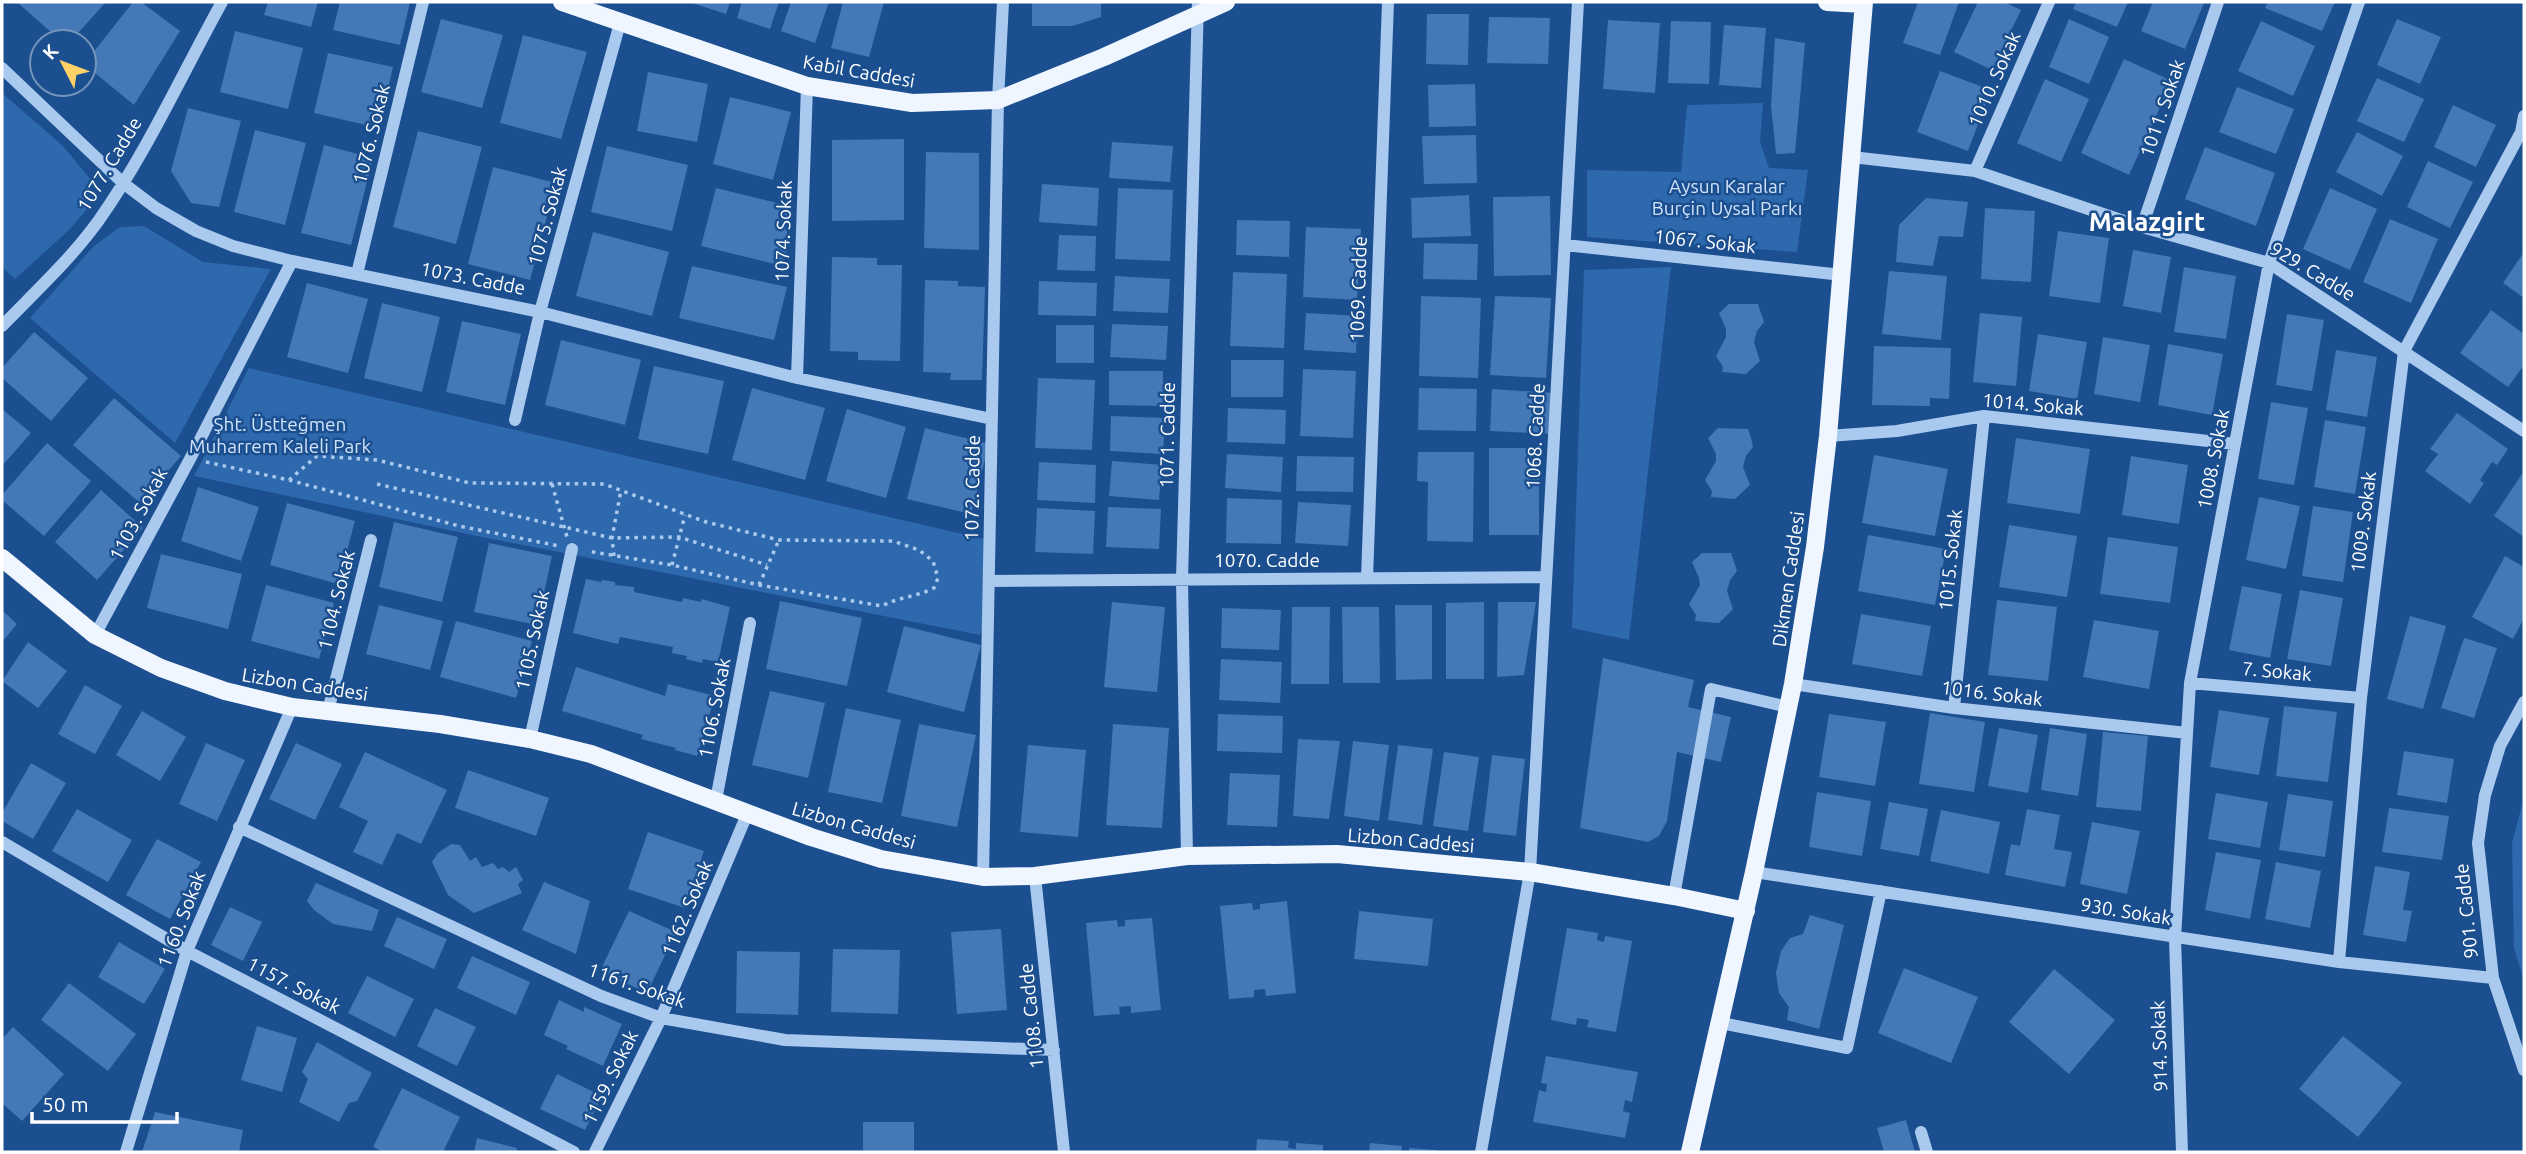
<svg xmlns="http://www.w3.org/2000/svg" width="2526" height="1154" font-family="Ubuntu,sans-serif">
	<rect width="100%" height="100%" fill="#1b4f8f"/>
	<path fill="#2e69ad" d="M2 93 63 146 92 181 89 207 69 230 15 279 2 267Z
		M1763 103 1760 142 1769 168 1808 170 1797 252 1587 237V170L1681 172 1687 105Z
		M144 226 203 262 271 269 175 443 30 318 94 246 120 227Z
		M1671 267 1629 640 1572 628 1584 270Z
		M249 368 984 539 991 609 980 635 472 535 194 476Z
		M2524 798V980L2514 948 2512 843Z"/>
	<path fill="#4478b7" d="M17 2H106L70 42H62Z
		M133 2H141L180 31 134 105 84 64Z
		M268 2H318L311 27 264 15Z
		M340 2H410L400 45 333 30Z
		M689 2H730L726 14Z
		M742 2H779L770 29 737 18Z
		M791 2H829L815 43 781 31Z
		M843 2H884L869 57 831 48Z
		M1032 2H1101V17L1072 26H1032Z
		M1918 2H1959L1940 55 1903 43Z
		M1978 2H2004L2021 10 1992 70 1954 52Z
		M2076 2H2128L2117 27 2073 9Z
		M2153 2 2204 3 2185 49 2141 31Z
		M2268 2H2335L2322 31 2265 8Z
		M1427 14H1469L1468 65 1426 64Z
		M1489 17 1550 18 1548 64 1487 63Z
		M441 19 503 35 482 108 421 92Z
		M2069 19 2109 37 2089 84 2049 67Z
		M2397 19 2441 37 2420 84 2377 65Z
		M1608 20 1660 23 1655 93 1603 89Z
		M1671 21 1711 22 1709 84 1668 83Z
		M2261 21 2315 46 2293 96 2238 71Z
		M1724 25 1766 28 1761 88 1719 85Z
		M235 31 303 48 288 109 220 92Z
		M523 35 587 52 561 139 500 123Z
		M1775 38 1805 43 1795 153 1776 154 1771 106Z
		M328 53 393 67 379 128 314 113Z
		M2124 59 2172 81 2129 175 2081 153Z
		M1940 71 1991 90 1968 151 1917 132Z
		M648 72 708 84 697 142 637 131Z
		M2377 78 2424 99 2404 142 2357 121Z
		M2045 79 2089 99 2061 162 2017 143Z
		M1475 84 1476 126 1429 127 1428 85Z
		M2237 87 2294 109 2276 154 2219 132Z
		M730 97 791 112 773 180 713 164Z
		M2453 105 2496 125 2476 167 2434 147Z
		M188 108 241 121 219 207 191 203 171 171Z
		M255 130 306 143 285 225 234 212Z
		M418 131 482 147 456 244 393 227Z
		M2357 132 2403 156 2382 196 2336 172Z
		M1476 135 1477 183 1424 184 1422 136Z
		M904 139V220L832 221V140Z
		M1112 142 1173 146 1170 182 1109 178Z
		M324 145 373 158 351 245 301 233Z
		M607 146 688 165 672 231 591 212Z
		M2205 147 2275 173 2256 226 2185 199Z
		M926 152 979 153V250L924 248Z
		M2428 161 2473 182 2450 228 2407 207Z
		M493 167 556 183 530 280 468 264Z
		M1042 184 1099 188 1097 226 1039 222Z
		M716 188 793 207 787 234 791 235 783 266 701 246Z
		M1118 188 1173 190 1170 261 1115 259Z
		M2330 188 2377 209 2350 270 2303 249Z
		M1469 195 1471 236 1412 238 1411 198Z
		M1550 196 1551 275 1494 276 1493 197Z
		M1926 198 1968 202 1963 237 1939 236 1933 266 1896 262 1899 225Z
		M1985 208 2035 211 2031 282 1981 279Z
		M2390 219 2438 239 2411 303 2363 282Z
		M1237 220 1290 221 1289 257 1236 255Z
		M1306 227 1361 229 1357 300 1303 297Z
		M2058 231 2109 238 2100 303 2049 296Z
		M593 232 669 252 652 316 576 296Z
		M1059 235 1096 236 1095 271 1057 270Z
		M1424 243 1478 244 1477 280 1423 279Z
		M2133 250 2171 257 2161 313 2123 306Z
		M2524 252V298L2503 283Z
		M832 257 877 258V265H902L900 361 858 360V352L830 351Z
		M692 266 787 287 774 340 679 318Z
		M2184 267 2236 276 2226 339 2174 332Z
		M1889 271 1947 276 1941 340 1882 334Z
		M1233 272 1287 274 1284 348 1230 346Z
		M1115 276 1170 279 1168 313 1113 311Z
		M925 280 958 281V286L985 287 982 380H950L951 373 923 372Z
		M1039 281 1097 283 1096 316 1038 315Z
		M307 283 368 299 348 373 287 357Z
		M1421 296 1481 298 1478 378 1419 376Z
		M1495 296 1551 298 1546 378 1490 375Z
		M382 303 440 317 422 392 364 378Z
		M1729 304H1758L1764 322 1757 331 1754 342 1760 361 1746 374 1722 372 1723 367 1716 356 1726 337V329L1719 313Z
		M2491 310 2524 334V365L2508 387 2460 353Z
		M1306 313 1358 316 1356 353 1304 350Z
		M1980 313 2022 317 2016 386 1973 382Z
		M2287 314 2324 320 2312 391 2276 385Z
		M462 321 521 334 505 405 446 392Z
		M1112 324 1168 326 1166 360 1110 357Z
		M1056 325H1094V363H1056Z
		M34 332 88 378 51 421 2 378V368Z
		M2038 334 2087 342 2077 399 2029 391Z
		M2103 337 2150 345 2140 402 2094 394Z
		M561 340 641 360 625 425 545 405Z
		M2168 344 2223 354 2212 415 2158 405Z
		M1874 346 1951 348 1949 399 1930 398V406L1872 405Z
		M2336 350 2377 357 2367 417 2326 410Z
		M1231 360H1284L1283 397H1231Z
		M654 366 724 381 708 454 638 439Z
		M1303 369 1356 371 1353 438 1300 436Z
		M1109 371H1163V406L1109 405Z
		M1038 378 1095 380 1092 450 1035 448Z
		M752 388 825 408 805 480 732 460Z
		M1419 388 1477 389 1476 431 1418 430Z
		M1492 389 1555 393 1553 434 1490 431Z
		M114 398 181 456 140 503 73 445Z
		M2271 402 2308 408 2294 485 2258 479Z
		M1228 408 1286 410 1285 444 1227 442Z
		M2 409 31 433 2 466Z
		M847 409 906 427 886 498 826 481Z
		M2457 413 2508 449 2497 465 2492 462 2480 480 2484 483 2470 504 2425 471 2438 454 2430 449Z
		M1111 416 1165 418 1163 454 1110 451Z
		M2325 420 2366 427 2355 494 2314 487Z
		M925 428 989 444 971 514 907 499Z
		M1718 428 1748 429 1751 438 1753 447 1746 456 1743 467 1750 485 1735 499 1711 497 1712 491 1705 480 1716 461V454L1708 438Z
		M2016 438 2090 449 2080 514 2007 503Z
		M47 443 91 481 44 536 2 500V495Z
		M1489 448H1539V535H1489Z
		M1418 452H1474L1473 542 1427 541 1428 482 1417 481Z
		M1227 454 1283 457 1281 492 1225 488Z
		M1874 455 1948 469 1935 536 1862 523Z
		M1297 456 1354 457 1353 492 1296 491Z
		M2131 456 2188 465 2179 524 2122 515Z
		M1112 461 1162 465 1159 500 1109 496Z
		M1039 462 1096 465 1095 503 1037 500Z
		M2522 474 2524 476V537L2494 516Z
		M198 487 259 507 241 561 181 541Z
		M101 490 143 528 97 580 55 542Z
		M2259 497 2300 506 2286 569 2246 560Z
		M1227 498 1282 500 1281 544 1226 543Z
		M1298 502 1351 505 1348 546 1295 543Z
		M287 503 355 521 338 584 270 565Z
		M2313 506 2353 512 2343 582 2302 576Z
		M1108 507 1161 509 1159 549 1106 547Z
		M1037 508 1095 511 1093 554 1035 552Z
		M394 522 458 537 442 602 379 587Z
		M2009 525 2077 536 2067 597 1999 587Z
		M1868 535 1946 549 1935 605 1858 591Z
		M2108 537 2178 547 2170 603 2100 594Z
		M489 543 552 556 537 625 474 612Z
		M1702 553H1731L1737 571 1730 580 1727 591 1733 609 1719 623 1695 621 1696 615 1689 604 1700 585 1699 578 1692 562Z
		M161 554 242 574 228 629 147 608Z
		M2505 556 2524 567V618L2513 639 2472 617Z
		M586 579 601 582 602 580 615 582V585L634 587V592L682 602 683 598 701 602V599L730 607 718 662 703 659 702 663 686 659 687 656 672 653 673 647 620 637 618 644 573 633Z
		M266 585 334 603 319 659 251 641Z
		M2242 586 2282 594 2270 658 2229 650Z
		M2300 590 2343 598 2331 666 2287 659Z
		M1997 600 2057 607 2048 681 1988 675Z
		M780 601 862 618 847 686 766 669Z
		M1112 602 1165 607 1157 692 1104 687Z
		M1484 602V679H1446V603Z
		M1498 602H1536L1524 675 1497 677Z
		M379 605 443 621 430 670 366 654Z
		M1395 605H1432V679L1396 680Z
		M1292 607H1330L1329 684H1291Z
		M1342 607H1379L1380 683H1343Z
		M1222 608 1281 610 1279 650 1221 648Z
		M2 610 17 624 2 642Z
		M1861 614 1931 626 1922 676 1852 664Z
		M2410 616 2446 626 2423 709 2387 699Z
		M2094 620 2159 631 2149 689 2083 677Z
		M456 621 532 641 516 698 440 677Z
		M904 626 981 645 964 712 887 692Z
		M2464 638 2497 648 2474 718 2441 708Z
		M28 642 67 671 38 708 2 681Z
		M1603 658 1694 680 1688 707 1731 717 1721 762 1677 752 1667 821 1659 836 1648 842 1580 828Z
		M1221 659 1282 662 1280 703 1219 700Z
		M576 667 665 696 668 684 715 696 697 756 675 750 676 748 641 739 643 735 562 711Z
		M85 685 122 706 95 754 58 734Z
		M770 691 825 703 808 778 752 765Z
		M2284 706 2337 712 2328 782 2276 776Z
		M846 708 901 720 882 803 828 792Z
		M2219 710 2269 718 2259 775 2210 767Z
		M142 711 186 737 160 781 116 755Z
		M1930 713 1985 722 1974 792 1919 784Z
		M1218 714 1283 716 1282 753 1217 751Z
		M1829 714 1886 722 1875 786 1819 777Z
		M919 724 976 735 957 827 901 816Z
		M1113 724 1169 728 1162 828 1106 825Z
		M1999 728 2038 735 2028 793 1988 786Z
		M2050 728 2087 734 2078 796 2041 790Z
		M2103 732 2148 736 2141 811 2096 807Z
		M1298 739 1340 741 1329 819 1293 816Z
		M1353 741 1389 745 1379 821 1344 816Z
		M206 743 245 760 217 821 179 804Z
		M296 743 342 764 315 820 269 799Z
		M1028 745 1086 750 1078 837 1020 832Z
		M1398 745 1433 749 1422 825 1388 820Z
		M2404 751 2454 759 2447 803 2397 795Z
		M365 752 447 790 421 844 397 833 382 865 353 852 368 821 339 807Z
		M1444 752 1479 757 1468 831 1433 826Z
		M1492 755 1525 759 1516 836 1483 832Z
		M31 763 66 783 33 839 2 821V813Z
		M468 770 549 798 536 836 455 808Z
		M1230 773 1280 775 1277 827 1227 825Z
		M1817 792 1871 801 1862 856 1809 847Z
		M2216 793 2268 802 2260 848 2208 839Z
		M2288 794 2333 801 2325 857 2279 850Z
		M1889 802 1928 809 1919 856 1880 849Z
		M2389 808 2449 816 2442 860 2382 852Z
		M77 809 132 840 108 882 52 851Z
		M2027 809 2060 815 2054 849 2072 852 2065 887 2005 875 2011 844 2020 846Z
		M1941 810 2000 822 1989 874 1930 861Z
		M2092 822 2140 831 2127 894 2080 884Z
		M648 832 704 851 685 908 628 889Z
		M157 839 201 862 170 919 126 895Z
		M451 844 460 845 470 861 476 857 482 867 493 863 498 869 503 867 509 872 516 867 523 880 518 884 522 893 474 913 448 895 432 862 438 853Z
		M2216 852 2261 860 2250 919 2205 910Z
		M2276 862 2321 871 2310 928 2265 919Z
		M2375 866 2410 872 2403 910 2412 911 2406 942 2363 935Z
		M544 882 590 901 576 954 522 930Z
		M316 883 379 910 372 931 333 924 314 910 307 901Z
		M1287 901 1296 993 1266 996 1265 989 1254 990V997L1229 999 1220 906 1252 903 1253 910 1260 909V904Z
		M230 907 262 922 243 961 211 945Z
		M629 911 676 932 647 993 600 971Z
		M1359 911 1433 919 1428 966 1354 959Z
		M1810 915 1844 925 1819 1029 1787 1020 1789 1007 1779 993 1776 973 1781 951 1790 938 1803 934Z
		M397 917 447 939 434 969 384 946Z
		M1152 918 1161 1010 1131 1013V1006L1119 1007 1120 1014 1094 1016 1086 923 1117 920 1118 927 1125 926V920Z
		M1567 928 1598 933 1597 940 1604 942 1605 936 1632 941 1616 1032 1587 1027 1589 1020 1577 1018 1576 1025 1551 1020Z
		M1001 929 1007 1010 957 1014 951 932Z
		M119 942 165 969 144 1004 98 977Z
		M833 949 900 950 898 1014 831 1012Z
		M737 951 800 952 798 1015 736 1013Z
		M472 956 530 982 516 1015 457 988Z
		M1904 968 1978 997 1951 1063 1878 1033Z
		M2054 969 2115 1020 2069 1074 2009 1022Z
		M367 976 414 999 395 1037 348 1013Z
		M69 983 136 1034 108 1071 41 1020Z
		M559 1000 584 1012V1007L622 1024 603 1066 566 1049 568 1046 544 1035Z
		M435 1008 476 1027 457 1066 417 1046Z
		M257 1026 297 1038 282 1092 241 1080Z
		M13 1027 64 1074 22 1121 2 1103V1039Z
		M2343 1036 2402 1083 2358 1137 2299 1089Z
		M317 1042 372 1073 357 1101 349 1103 339 1122 299 1102 308 1079 302 1072Z
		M1546 1056 1638 1072 1632 1102 1625 1100 1623 1111 1630 1113 1625 1138 1533 1122 1539 1090 1546 1092 1547 1084 1541 1083Z
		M557 1074 602 1096 585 1130 540 1109Z
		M402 1088 460 1117 443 1152H384L373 1147Z
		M155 1112 243 1130 239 1152H142Z
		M1906 1120 1915 1152H1884L1877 1128Z
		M863 1122H914V1152H863Z
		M477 1138 517 1148 516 1152H474Z
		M1257 1139 1289 1141 1288 1148 1296 1149V1143L1323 1145V1152H1256Z
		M1370 1143 1402 1146 1401 1152H1369Z
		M1409 1148 1436 1150V1152H1409Z"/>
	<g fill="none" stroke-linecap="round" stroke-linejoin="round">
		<path stroke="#a9c9ee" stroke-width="3.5" stroke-dasharray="3.5 5" stroke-linecap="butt" d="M206 462 289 480 459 526 559 546
			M289 480 317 456 377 460 470 483 604 484 706 522 779 540 893 541 919 550 933 561 938 578 934 588C916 597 899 597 882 606L759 585 672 565 587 551
			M377 484 612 538 679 537 767 565
			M552 484 567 537
			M614 556 612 538 621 490
			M672 565 685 515
			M759 585 779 540"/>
		<path stroke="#a9c9ee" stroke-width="12" d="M2 68 123 183 156 208 196 231 233 246 292 261 540 312 797 378 992 419
			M1852 157 1975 171 2142 227 2269 263 2524 431
			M1975 171 2049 2
			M2142 227 2218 2
			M1565 245 1842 275
			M357 274 423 2
			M2 326C35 292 71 259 99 220 147 152 182 74 222 2
			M797 378 807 86
			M515 420 540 312 620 23
			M1828 436 1897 431 1984 416 2235 444
			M1367 578 1388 2
			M989 581 1546 577
			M95 635 190 459 292 261
			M2190 683 2361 698
			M1793 684 1954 708 2187 733
			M2524 702 2500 746 2485 795 2478 843 2493 978 2524 1070
			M1954 708 1984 416
			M328 711 371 540
			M530 739 572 549
			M716 800 750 623
			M239 827 601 996 661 1018 785 1040 1054 1050
			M2 842 187 951 574 1152
			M1187 856 1182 580 1198 2
			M1754 872 2339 962 2493 978
			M1035 876 1064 1152
			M983 877 998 100 1003 2
			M1674 896 1711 689 1788 707
			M2339 962 2361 698 2404 351 2521 132 2524 116
			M1721 1023 1847 1048 1881 891
			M1921 1132 1927 1152
			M126 1152 187 951 292 707
			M595 1152 661 1018 748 812
			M1481 1152 1530 872 1578 2
			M2182 1152 2175 938 2190 683 2269 263 2359 2"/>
		<path stroke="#f0f6ff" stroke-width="18" d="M562 2 807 86 912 103 998 100 1104 57 1226 2
			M1827 2 1863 4
			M2 558 95 635 161 668 225 691 292 707 440 724 530 739 591 754 811 837 881 859 983 877 1035 876 1187 856 1337 854 1530 872 1674 896 1746 911
			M1690 1152 1754 872 1793 684 1815 547 1828 436 1864 2"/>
	</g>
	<g text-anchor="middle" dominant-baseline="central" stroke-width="5" stroke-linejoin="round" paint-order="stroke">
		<g font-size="19" fill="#fff" stroke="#1b4f8f">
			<text transform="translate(859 71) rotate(10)">Kabil Caddesi</text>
			<text transform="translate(1994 79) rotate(-66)">1010. Sokak</text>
			<text transform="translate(2162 108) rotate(-71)">1011. Sokak</text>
			<text transform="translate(371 134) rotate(-76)">1076. Sokak</text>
			<text transform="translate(109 164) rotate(-59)">1077. Cadde</text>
			<text transform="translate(547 216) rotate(-75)">1075. Sokak</text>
			<text transform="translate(783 231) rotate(-88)">1074. Sokak</text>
			<text transform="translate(1705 241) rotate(6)">1067. Sokak</text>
			<text transform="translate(2313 271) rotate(31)">929. Cadde</text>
			<text transform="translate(473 278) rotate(11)">1073. Cadde</text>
			<text transform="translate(1358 289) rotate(-88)">1069. Cadde</text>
			<text transform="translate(2033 404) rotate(5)">1014. Sokak</text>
			<text transform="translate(1167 435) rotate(-89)">1071. Cadde</text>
			<text transform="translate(1535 436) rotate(-87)">1068. Cadde</text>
			<text transform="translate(2213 459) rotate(-79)">1008. Sokak</text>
			<text transform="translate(972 488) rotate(-89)">1072. Cadde</text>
			<text transform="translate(138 514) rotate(-62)">1103. Sokak</text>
			<text transform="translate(2363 522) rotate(-83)">1009. Sokak</text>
			<text x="1267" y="560">1070. Cadde</text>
			<text transform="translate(1950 560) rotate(-84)">1015. Sokak</text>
			<text transform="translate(1788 579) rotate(-82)">Dikmen Caddesi</text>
			<text transform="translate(336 600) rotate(-76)">1104. Sokak</text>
			<text transform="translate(532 640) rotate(-78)">1105. Sokak</text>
			<text transform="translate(2277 671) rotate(5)">7. Sokak</text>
			<text transform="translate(305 684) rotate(9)">Lizbon Caddesi</text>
			<text transform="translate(1992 693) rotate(7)">1016. Sokak</text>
			<text transform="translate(714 708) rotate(-79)">1106. Sokak</text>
			<text transform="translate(854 825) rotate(16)">Lizbon Caddesi</text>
			<text transform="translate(1411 840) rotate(5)">Lizbon Caddesi</text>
			<text transform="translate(687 908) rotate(-67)">1162. Sokak</text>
			<text transform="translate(2126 911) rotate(9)">930. Sokak</text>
			<text transform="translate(2466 911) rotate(-96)">901. Cadde</text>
			<text transform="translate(181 919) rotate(-69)">1160. Sokak</text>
			<text transform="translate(294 985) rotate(27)">1157. Sokak</text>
			<text transform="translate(637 985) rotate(19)">1161. Sokak</text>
			<text transform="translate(1031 1016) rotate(-96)">1108. Cadde</text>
			<text transform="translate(2159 1046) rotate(-92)">914. Sokak</text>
			<text transform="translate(610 1077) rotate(-64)">1159. Sokak</text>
		</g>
		<g font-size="19" fill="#cfe3fa" stroke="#1b4f8f">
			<text x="1727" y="186">Aysun Karalar<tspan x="1727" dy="22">Burçin Uysal Parkı</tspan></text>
			<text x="280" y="424">Şht. Üstteğmen<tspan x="280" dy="22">Muharrem Kaleli Park</tspan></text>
		</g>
		<g font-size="26" font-weight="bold" fill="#fff" stroke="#1b4f8f">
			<text x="2147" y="221">Malazgirt</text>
		</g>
	</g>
	<rect width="2526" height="1154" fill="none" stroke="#ffffff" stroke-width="7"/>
	<g transform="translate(63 63) rotate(312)"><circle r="33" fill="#1b4f8f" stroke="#7695bc" stroke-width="2"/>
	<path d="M0-5L12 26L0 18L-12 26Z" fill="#ffd166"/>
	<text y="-10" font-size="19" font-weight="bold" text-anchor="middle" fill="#ffffff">K</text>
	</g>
	<path d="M32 1112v10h145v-10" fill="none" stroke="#ffffff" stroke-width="3.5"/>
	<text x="42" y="1112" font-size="21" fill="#ffffff" stroke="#1b4f8f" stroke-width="5" paint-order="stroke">50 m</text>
</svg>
